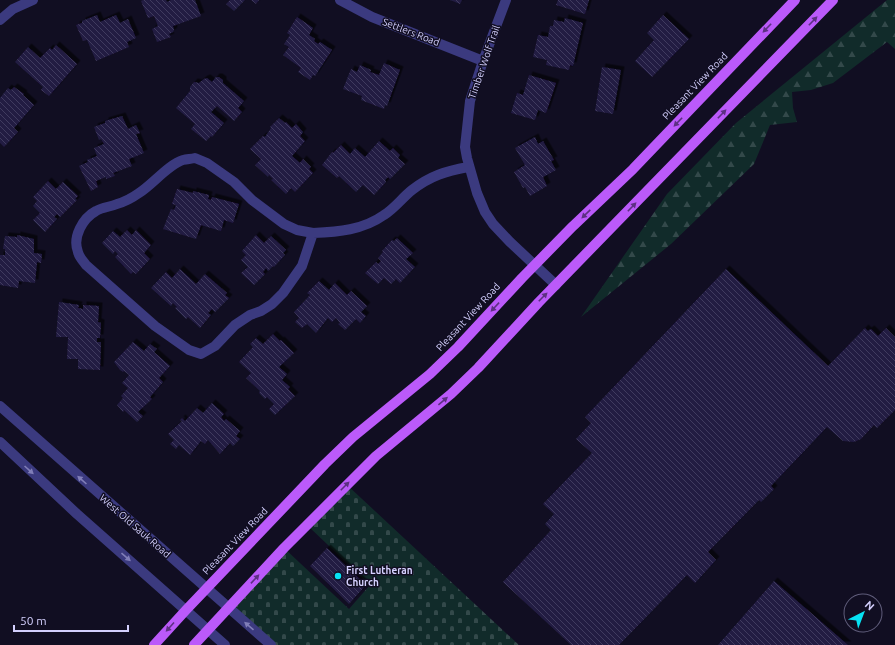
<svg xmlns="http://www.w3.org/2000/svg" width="895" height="645" font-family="Ubuntu,sans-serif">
	<defs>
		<pattern id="forest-firs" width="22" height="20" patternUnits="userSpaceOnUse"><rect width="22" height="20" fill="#112b2a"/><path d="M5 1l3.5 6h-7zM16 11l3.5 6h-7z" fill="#33494a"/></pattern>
		<pattern id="cemetery-stones" width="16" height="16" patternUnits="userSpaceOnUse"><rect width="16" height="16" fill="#112b2a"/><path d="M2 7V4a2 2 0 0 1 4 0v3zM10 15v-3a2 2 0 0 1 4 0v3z" fill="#33494a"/></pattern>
		<pattern id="building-back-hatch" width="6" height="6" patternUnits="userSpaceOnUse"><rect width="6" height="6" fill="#221b42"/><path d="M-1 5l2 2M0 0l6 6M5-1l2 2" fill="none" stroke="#413b5e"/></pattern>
		<filter id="shadow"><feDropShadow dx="3.5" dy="-3.5" stdDeviation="0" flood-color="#0009"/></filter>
	</defs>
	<rect width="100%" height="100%" fill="#110e22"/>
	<path fill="url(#forest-firs)" d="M887 0H895V49L887 42 833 83 811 90 792 92 793 108 797 122 770 125 754 164 671 244 581 317 667 194 736 123Z"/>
	<path fill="url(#cemetery-stones)" d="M347 485 519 645H271L228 608 284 548 349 609 370 585 307 525Z"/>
	<path fill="url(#building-back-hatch)" filter="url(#shadow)" d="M143 0H166L167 2 171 0H195L201 16 173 26 174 30 173 32 169 34 171 37 157 42 152 29 158 26 154 16 148 18 141 1Z
		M230 0H245L234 11 226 4Z
		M251 0H259L256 4Z
		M450 0H462L460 4Z
		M558 0H589L585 14 556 5Z
		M97 15 100 22 116 15 120 23 128 19 136 38 127 42 129 47 96 61 87 40 83 41 76 25 82 23V21Z
		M663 15 689 39 652 77 635 61 654 40 647 33Z
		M297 17 313 28 309 35 315 39 314 41 318 44 320 42 332 50 315 76 313 75 310 80 298 72 301 68 283 55 289 47 284 44 290 35 287 33Z
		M565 18 583 23 573 66 570 65 569 70 546 65 547 60 533 57 538 35 548 37 550 26H553L554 20 564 22Z
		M56 45 77 64 49 96 41 90 43 87 15 62 28 47 40 58 50 48 52 50Z
		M384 63 400 70 387 106 385 105 384 109 361 100 362 96 343 89 351 69 357 72 360 65 371 70 370 72 379 75Z
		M602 67 621 70 613 114 595 111Z
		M529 75 556 83 546 113 538 110 535 120 511 113 517 93 523 95Z
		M216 77H219L223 80V83L244 101 238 108 242 112 234 121 217 106 211 112 224 123 212 137 211 136 206 141 191 129 195 124 176 108 190 91V87L194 82 199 83 204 79 207 78 212 82Z
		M14 87 24 94 23 95 34 105 14 128 18 132 4 147 0 143V98L8 88 11 90Z
		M122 116 128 129 136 125 140 133 136 134 144 153 129 159 132 166 113 173 115 176 106 179V177L96 181 98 187 91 191 79 166 88 162 87 160 97 156 94 148 104 144 101 139 99 140 94 127 105 123V121Z
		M279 118 285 123 286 122 292 128 296 124 303 132 300 136 305 141 292 156 300 163 303 159 311 167 309 169 313 173 295 192 291 188 286 194 271 180 273 179 269 175 268 177 255 165 261 159 250 149 263 136 265 137 271 128 270 127Z
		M535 137 538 144 543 141 554 160 551 161 556 170 543 177 547 186 530 196 525 187 523 188 514 172 525 165 515 148Z
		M379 141 390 151 393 148 400 155 398 158 405 164 390 179 388 177 385 180 386 182 374 195 363 185 356 192 339 176 337 178 322 165 332 152 333 153 341 145 350 154 355 148 365 157Z
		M48 181 56 189 63 182 78 196 75 199 77 200 60 217 57 214 54 217 57 219 45 232 33 220 40 213 33 206 37 201 33 197Z
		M177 189 193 193V191L209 195 208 199 211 200 212 197 239 204 233 223 224 220 221 231 201 225 196 239 163 229 171 209 174 210 176 205 172 204Z
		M127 230 132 235 136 230 151 245 144 253 150 259 136 274 133 272 131 274 115 257 118 254 115 251 113 254 102 243 113 231 120 237Z
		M17 235 34 239V253L42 254 41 263 37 262 35 283 19 281 18 288 0 285V255H5V249H3L5 236 17 237Z
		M256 235 264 243 271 236 286 250 283 253 285 255 274 267 273 266 268 271 266 268 263 272 265 274 254 285 241 273 248 267 241 260 246 255 242 251Z
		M397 238 413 253 406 259 415 267 400 283 396 279 391 284 384 278 378 284 365 273 376 262 378 264 381 261 378 258 383 252 382 251 392 240 394 241Z
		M180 269 196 284 205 274 227 293 225 295 229 298 215 312 212 309 208 313 211 315 200 328 188 317 186 319 175 308 177 307 173 303 171 306 151 288 166 272 172 278Z
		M726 269 828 366 865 328 868 331 871 329 878 336 886 328 895 337V410L877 428 874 425 861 439 854 442 843 441 827 427 771 486 774 489 761 502 759 500 708 552 716 560 695 583 687 575 619 645H571L503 582 551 530 545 524 554 514 543 504 592 453 576 439 591 423 585 417Z
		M319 281 329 290 335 283 347 295 351 291 367 306 361 312 366 316 360 323 356 319 345 330 338 324 340 323 336 318 332 322 328 318 316 333 307 324 302 328 295 322 299 318 294 312 310 295 307 293Z
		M59 302 79 305 78 308 83 309V305L99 306 98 322 101 323 100 338H97V342H101L100 370 78 369V359H67L68 337H56Z
		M273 334 280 341 281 340 294 353 279 367 287 374 282 380 290 387 288 389 295 396 275 415 269 409 274 404 267 397 265 399 259 393 260 391 246 378 251 373 239 362 253 347 250 344 256 338 263 344Z
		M133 342 144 351 150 344 157 349 154 352 170 366 159 378 163 382 150 397 152 399 138 412 143 416 137 422 124 410 123 412 117 405 123 398 121 396 128 388 122 383 129 375 124 371 123 372 120 370 114 362Z
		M212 403 224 414 221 417 224 421 226 419 240 431 236 436 240 439 233 446 230 443 220 454 208 440 205 444 201 441 190 455 179 445 176 449 170 444 174 440 168 434 182 421 180 420 182 418 185 421 197 408 203 413Z
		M327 548 366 585 349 604 310 566Z
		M774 581 848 645H718Z"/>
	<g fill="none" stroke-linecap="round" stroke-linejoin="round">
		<path stroke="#3b3a7f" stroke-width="10" d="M340 0 372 17 483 61
			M506 0 483 61 470 101 465 147 467 158 477 193 485 212 493 224 510 242 556 285
			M0 20 13 9 33 0
			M195 158 207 163 234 182 252 200 284 224 297 230 313 233 302 266 283 293 272 304 261 311 250 315 235 325 215 346 201 354 189 350 155 326 86 265C83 261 79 257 78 252 72 237 83 218 96 211 103 207 110 207 117 204 124 202 132 198 139 193 152 185 169 164 183 160 187 159 191 159 195 158Z
			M313 233C338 232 363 230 384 215 395 208 402 198 412 190 430 176 446 171 468 167
			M0 406 271 645
			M0 442 77 514 225 645"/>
		<path stroke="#bb5afa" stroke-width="10" d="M154 645 186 610 325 464 353 437 430 374 458 347 522 278 573 226 633 169 795 0
			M194 645 284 548 376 456 451 394 478 368 539 302 833 0"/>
	</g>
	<defs><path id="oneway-solid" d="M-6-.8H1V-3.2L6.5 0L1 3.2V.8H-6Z"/></defs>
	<g fill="#5d3083">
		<use href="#oneway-solid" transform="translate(813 21) rotate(-46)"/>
		<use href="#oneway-solid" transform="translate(767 28) rotate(134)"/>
		<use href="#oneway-solid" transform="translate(722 114) rotate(-46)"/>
		<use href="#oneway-solid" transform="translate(678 122) rotate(134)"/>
		<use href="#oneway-solid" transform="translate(632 207) rotate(-46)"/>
		<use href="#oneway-solid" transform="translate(586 214) rotate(136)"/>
		<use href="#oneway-solid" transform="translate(543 297) rotate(-45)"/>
		<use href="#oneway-solid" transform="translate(495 307) rotate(133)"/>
		<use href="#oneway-solid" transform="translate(443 401) rotate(-40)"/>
		<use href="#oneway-solid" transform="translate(345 486) rotate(-45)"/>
		<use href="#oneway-solid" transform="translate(255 579) rotate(-47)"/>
		<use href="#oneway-solid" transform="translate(170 627) rotate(132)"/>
	</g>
	<g fill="#807eb8">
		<use href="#oneway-solid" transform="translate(29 470) rotate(42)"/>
		<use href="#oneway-solid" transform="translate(82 480) rotate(-138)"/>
		<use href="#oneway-solid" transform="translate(126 557) rotate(41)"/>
		<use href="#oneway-solid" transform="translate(249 626) rotate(-139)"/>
	</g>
	<circle fill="#07e1f3" stroke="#110e22" stroke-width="1.5" cx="338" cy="576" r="4"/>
	<g text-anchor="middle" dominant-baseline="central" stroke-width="3" stroke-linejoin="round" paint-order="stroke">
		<g font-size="10" fill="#d4d0fe" stroke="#110e22">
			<text transform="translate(411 32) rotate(21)">Settlers Road</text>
			<text transform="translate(484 62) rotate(-71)">Timber Wolf Trail</text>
			<text transform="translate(695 86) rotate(-46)">Pleasant View Road</text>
			<text transform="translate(468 317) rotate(-47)">Pleasant View Road</text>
			<text transform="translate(135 526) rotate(41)">West Old Sauk Road</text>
			<text transform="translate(235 541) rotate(-46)">Pleasant View Road</text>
		</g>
		<g font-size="10" font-weight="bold" fill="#d4d0fe" stroke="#110e22" text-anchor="start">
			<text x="346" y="570">First Lutheran<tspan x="346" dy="12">Church</tspan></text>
		</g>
	</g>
	<g transform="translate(863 613) rotate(42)"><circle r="19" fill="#110e22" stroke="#5f5c7a"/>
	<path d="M0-3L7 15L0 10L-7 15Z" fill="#07e1f3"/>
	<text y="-6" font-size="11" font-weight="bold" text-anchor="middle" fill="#d4d0fe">N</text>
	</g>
	<path d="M14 625v6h114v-6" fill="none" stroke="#d4d0fe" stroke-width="2"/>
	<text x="20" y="625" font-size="12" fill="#d4d0fe" stroke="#110e22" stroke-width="3" paint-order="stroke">50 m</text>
</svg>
